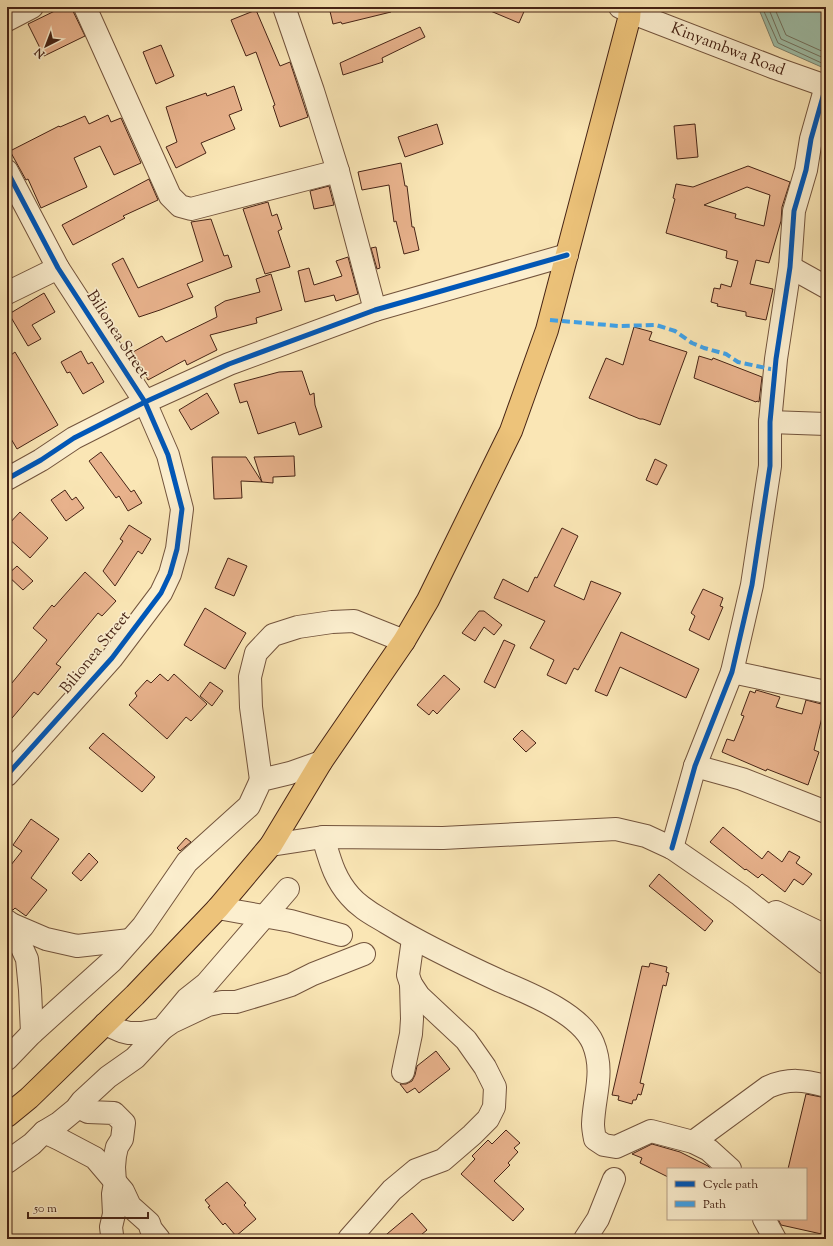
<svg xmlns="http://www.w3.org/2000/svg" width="833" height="1246" font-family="'Sorts Mill Goudy',serif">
	<rect width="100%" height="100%" fill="#fae6b5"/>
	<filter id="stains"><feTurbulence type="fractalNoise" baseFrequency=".005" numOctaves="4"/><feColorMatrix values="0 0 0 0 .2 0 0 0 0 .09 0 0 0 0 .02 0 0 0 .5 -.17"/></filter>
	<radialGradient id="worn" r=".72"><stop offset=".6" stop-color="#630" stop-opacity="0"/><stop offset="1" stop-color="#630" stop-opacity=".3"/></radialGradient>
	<path fill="#9fc0aa" stroke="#7b816e" d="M758 7H826V69L774 46Z"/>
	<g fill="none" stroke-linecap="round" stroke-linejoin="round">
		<path stroke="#727260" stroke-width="1" d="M762 7 778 43 826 65
			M768 7 781 39 826 59
			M774 7 786 35 826 53"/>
	</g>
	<path fill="#e8b28c" stroke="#462315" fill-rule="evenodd" d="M63 7H71L85 36 44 56 28 24Z
		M329 7H390L391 12 342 24 341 22 333 24Z
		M481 7H526L519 23Z
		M256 10 280 66 290 62 308 117 280 127 273 106 275 105 256 52 246 56 231 20Z
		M420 27 425 37 382 58 383 62 343 75 340 63Z
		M161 45 174 76 156 84 143 52Z
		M234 86 242 110 229 115 235 129 201 143 206 153 176 168 166 147 177 142 166 107 206 93 207 96Z
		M108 115 111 122 121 118 141 163 114 175 100 146 74 158 87 187 41 208 28 179 26 180 10 151 59 126 60 127 85 116 89 124Z
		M437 124 443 144 405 157 398 137Z
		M695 124 698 157 677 159 674 126Z
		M401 163 405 186H407L412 227H414L419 250 404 254 396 221 394 222 389 185 362 190 358 172Z
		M748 166 790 182 782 207 781 221 769 263 756 260 750 284 773 289 766 320 746 316V312L717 306 718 304 711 302 714 288 720 289 721 284 731 287 738 261 726 258 727 251 666 233 675 199 673 198 676 184 693 187ZM747 187 770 195 764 226 735 218 736 214 704 205Z
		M149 179 158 200 123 216 125 218 73 245 62 225Z
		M329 186 334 205 314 209 310 191Z
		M268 202 272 216 277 214 282 229 278 231 290 267 265 274 243 209Z
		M211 219 224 256 228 255 232 267 187 284 193 297 160 310 139 317 112 264 123 258 138 288 203 261 191 222Z
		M376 247 380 268 377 269 371 248Z
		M348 257 358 294 336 301 334 295 305 302 298 271 309 268 314 285 342 276 336 261Z
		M271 274 282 310 256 318 257 323 210 335 217 350 187 365 185 360 148 380 133 352 162 336 166 342 217 317 215 307 225 301 260 292 256 279Z
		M44 293 55 312 32 325 41 339 28 346 9 314Z
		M634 327 652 332 649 340 687 352 660 425 643 419H640L589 398 606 358 623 365Z
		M81 351 88 364 92 362 104 382 83 394 70 372 67 373 61 362Z
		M15 352 58 425 17 449 7 432V358Z
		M699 356 712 360 713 358 762 377 759 402 757 401 756 402 694 378Z
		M302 371 310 395 314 393 315 405 322 427 299 435 295 422 258 434 247 401 240 403 234 384 279 372Z
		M207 393 219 413 191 430 179 410Z
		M101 452 131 492 134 490 142 503 128 511 119 496 116 498 89 461Z
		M294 456 295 476 273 477V483L262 482 254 457Z
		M212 457H246L262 482 241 481 242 498 214 499Z
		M655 459 667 465 657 485 646 480Z
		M65 490 72 500 76 497 84 508 66 521 51 500Z
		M20 512 48 538 30 558 7 537V526Z
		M129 525 151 539 142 554 138 551 115 586 103 571 123 541 120 539Z
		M562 528 578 536 554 586 584 600 591 581 621 593 578 670 574 668 566 684 547 675 554 660 530 648 545 621 494 598 503 579 528 592 535 577 537 578Z
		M228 558 247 566 234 596 215 588Z
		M17 566 33 581 23 590 7 575Z
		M85 572 116 601 102 616 98 613 56 664 61 667 38 695 34 692 7 724V689L47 640 33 628 52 605 54 607Z
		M703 589 723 598 720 606 723 607 709 640 689 630 695 616 691 613Z
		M205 608 246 633 225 669 184 645Z
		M479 611H484L502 625 494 635 484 627 475 641 462 633Z
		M621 632 699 669 686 698 620 667 607 696 595 691Z
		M504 640 515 645 495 688 484 682Z
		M160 674 168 681 174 674 207 704 191 721 186 717 167 739 129 705 137 696 135 693 147 680 151 683Z
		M444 675 460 689 437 714 433 710 429 715 417 705Z
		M210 682 223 691 212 706 200 696Z
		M756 690 780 697 776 707 802 714 806 700 825 705 814 750 819 752 808 785 767 769 766 771 722 752 727 739 734 741 744 716 741 715 750 691 755 693Z
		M522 730 536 743 526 752 513 739Z
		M103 733 155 777 142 792 89 748Z
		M31 819 59 839 31 878 47 890 26 916 15 908 13 910 7 909V870L22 851 13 845Z
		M723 827 762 859 768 851 782 862 789 851 800 857 796 863 812 874 803 885 794 879 785 892 762 874 758 878 746 869 745 870 710 842Z
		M186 838 191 842 180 851 177 848Z
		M89 853 98 862 81 881 72 873Z
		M659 874 713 921 705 931 649 886Z
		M650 963 667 967 666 972 669 973 666 986 663 985 640 1083 644 1084 641 1095 638 1094 636 1100H633L632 1104 618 1100 619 1096 612 1095 642 966 649 967Z
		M436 1051 450 1069 419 1093 415 1088 407 1093 400 1084H406L412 1081 415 1075 417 1066Z
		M806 1094 826 1098V1128L823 1139 826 1140V1235L781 1225 778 1219H806V1169H788Z
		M506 1130 520 1143 514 1148 518 1152 508 1163 510 1165 494 1181 524 1209 513 1221 461 1174 475 1159 472 1156 488 1140 492 1144Z
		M652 1144 680 1152 708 1166 711 1169H668V1177L640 1163 642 1158 632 1154Z
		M227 1182 246 1203 244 1205 256 1219 236 1236 225 1223 223 1225 208 1207 210 1206 205 1200Z
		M412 1213 427 1230 416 1239H381Z"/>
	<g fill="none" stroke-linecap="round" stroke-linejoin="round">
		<g stroke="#73543d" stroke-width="24">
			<g id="minor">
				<path d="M85 7 170 196 180 206 191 209 338 171"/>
				<path d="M284 7 313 91 338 171 375 310"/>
				<path id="s1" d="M620 7 630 12 775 68 826 86"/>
				<path d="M7 20 32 7"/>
				<path d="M7 171 58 268 145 402 168 455 182 509 177 549 170 574 161 593 112 658 7 775"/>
				<path d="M790 267 826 287"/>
				<path d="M7 293 58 268"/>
				<path d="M770 422 826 424"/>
				<path d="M7 479 41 460 74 438 145 402 229 364 375 310 567 255"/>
				<path d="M732 672 826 692"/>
				<path d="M695 766 742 779 826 812"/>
				<path d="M261 780 251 707 250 677 256 653 273 635 298 627 332 622 354 621 404 641"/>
				<path d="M323 837C330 860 334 878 350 896 360 908 374 915 387 923 423 945 461 963 500 981 528 993 580 1013 593 1043 605 1072 594 1095 593 1124 593 1128 594 1134 595 1139L604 1145 616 1147 651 1131 693 1142 709 1150 730 1169"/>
				<path d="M271 845 323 837 443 838 616 829 646 836 672 848 740 895 826 963"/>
				<path d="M672 848 695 766 732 672 752 585 770 466V422L776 359 790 267 794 211 806 170 811 139 826 86"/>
				<path d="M218 908 291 921 341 935"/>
				<path d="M776 912 826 936"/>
				<path d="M7 921 11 924 46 939 77 946 130 940"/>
				<path d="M11 924 27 959 30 990 32 1033"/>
				<path d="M105 1024 121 1031 129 1033H142L162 1029 172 1022 208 1005 222 1002H236L266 993 291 985 313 974 364 954"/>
				<path d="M7 1059 32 1033 112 961 143 926 187 862 249 806 261 780 290 773 321 762"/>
				<path d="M403 1072 411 1034 412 1019 411 984"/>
				<path d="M78 1107 88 1112 114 1113 124 1123 122 1139 117 1147 115 1156 114 1167 115 1183 113 1194 114 1214 111 1227 112 1235 111 1239"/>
				<path d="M44 1132 59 1139 95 1158 123 1191 130 1206 149 1223 151 1229 159 1239"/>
				<path d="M693 1142 768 1087C789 1078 804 1080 826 1086"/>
				<path d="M7 1162 32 1144 44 1132 59 1123 76 1109 82 1101 108 1077 135 1058 162 1029 187 999 206 984 288 889"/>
				<path d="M764 1219 775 1239"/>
				<path d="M349 1239 392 1190 416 1170 443 1160 472 1135 488 1119 494 1107 495 1087 485 1067 466 1040 419 996 411 984 408 975 413 939"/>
				<path d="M585 1239 598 1219 614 1179"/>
			</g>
		</g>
		<g stroke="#462315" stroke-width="24">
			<path id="highway" d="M7 1116 29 1098 135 995 218 908 271 845 321 762 404 641 428 600 511 431 547 330 629 19 630 7"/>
		</g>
		<use href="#minor" stroke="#fcefcf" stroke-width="22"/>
		<use href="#highway" stroke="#edc37a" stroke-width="22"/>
		<path stroke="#3fa2ea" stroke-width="4" stroke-dasharray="8 4" stroke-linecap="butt" d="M550 320 619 326 656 325 675 331 692 343 704 348 726 354 738 362 775 370"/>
		<g stroke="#fcefcf" stroke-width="8">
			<path id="cycleway" d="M7 171 58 268 145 402 168 455 182 509 177 549 170 574 161 593 112 658 7 775
				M7 479 41 460 74 438 145 402 229 364 375 310 567 255
				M672 848 695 766 732 672 752 585 770 466V422L776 359 790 267 794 211 806 170 811 139 826 86"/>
		</g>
		<use href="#cycleway" stroke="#0057b8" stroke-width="5"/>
	</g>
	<g text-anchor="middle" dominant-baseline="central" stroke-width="3.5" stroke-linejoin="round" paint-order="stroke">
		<g font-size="16" fill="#462315" stroke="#fcefcf">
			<text stroke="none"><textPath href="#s1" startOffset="116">Kinyambwa Road</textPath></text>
			<text transform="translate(117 335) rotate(57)">Bilionea Street</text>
			<text transform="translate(96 653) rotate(-51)">Bilionea Street</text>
		</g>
	</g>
	<rect width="833" height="1246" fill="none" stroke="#fae6b5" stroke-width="24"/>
	<rect x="8" y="8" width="817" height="1230" fill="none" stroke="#462315" stroke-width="2"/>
	<rect x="12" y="12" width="809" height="1222" fill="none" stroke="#462315"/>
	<rect x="667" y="1168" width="140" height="52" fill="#fcefcf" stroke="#b39d85"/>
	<rect x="675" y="1181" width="20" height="6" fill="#0057b8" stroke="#b39d85"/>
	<text x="703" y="1188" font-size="12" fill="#462315">Cycle path</text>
	<rect x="675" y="1201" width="20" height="6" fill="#3fa2ea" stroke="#b39d85"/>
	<text x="703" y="1208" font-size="12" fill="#462315">Path</text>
	<g transform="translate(46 46) rotate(222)" stroke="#fcefcf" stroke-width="3" paint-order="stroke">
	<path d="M0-3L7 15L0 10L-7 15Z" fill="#462315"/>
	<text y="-6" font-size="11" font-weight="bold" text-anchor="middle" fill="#462315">N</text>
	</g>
	<path d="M28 1212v6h120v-6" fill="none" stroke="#462315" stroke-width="2"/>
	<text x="34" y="1212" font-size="12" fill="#462315" stroke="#fcefcf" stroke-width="3" paint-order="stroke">50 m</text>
	<rect width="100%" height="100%" filter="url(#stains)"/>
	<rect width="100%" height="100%" fill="url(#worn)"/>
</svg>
